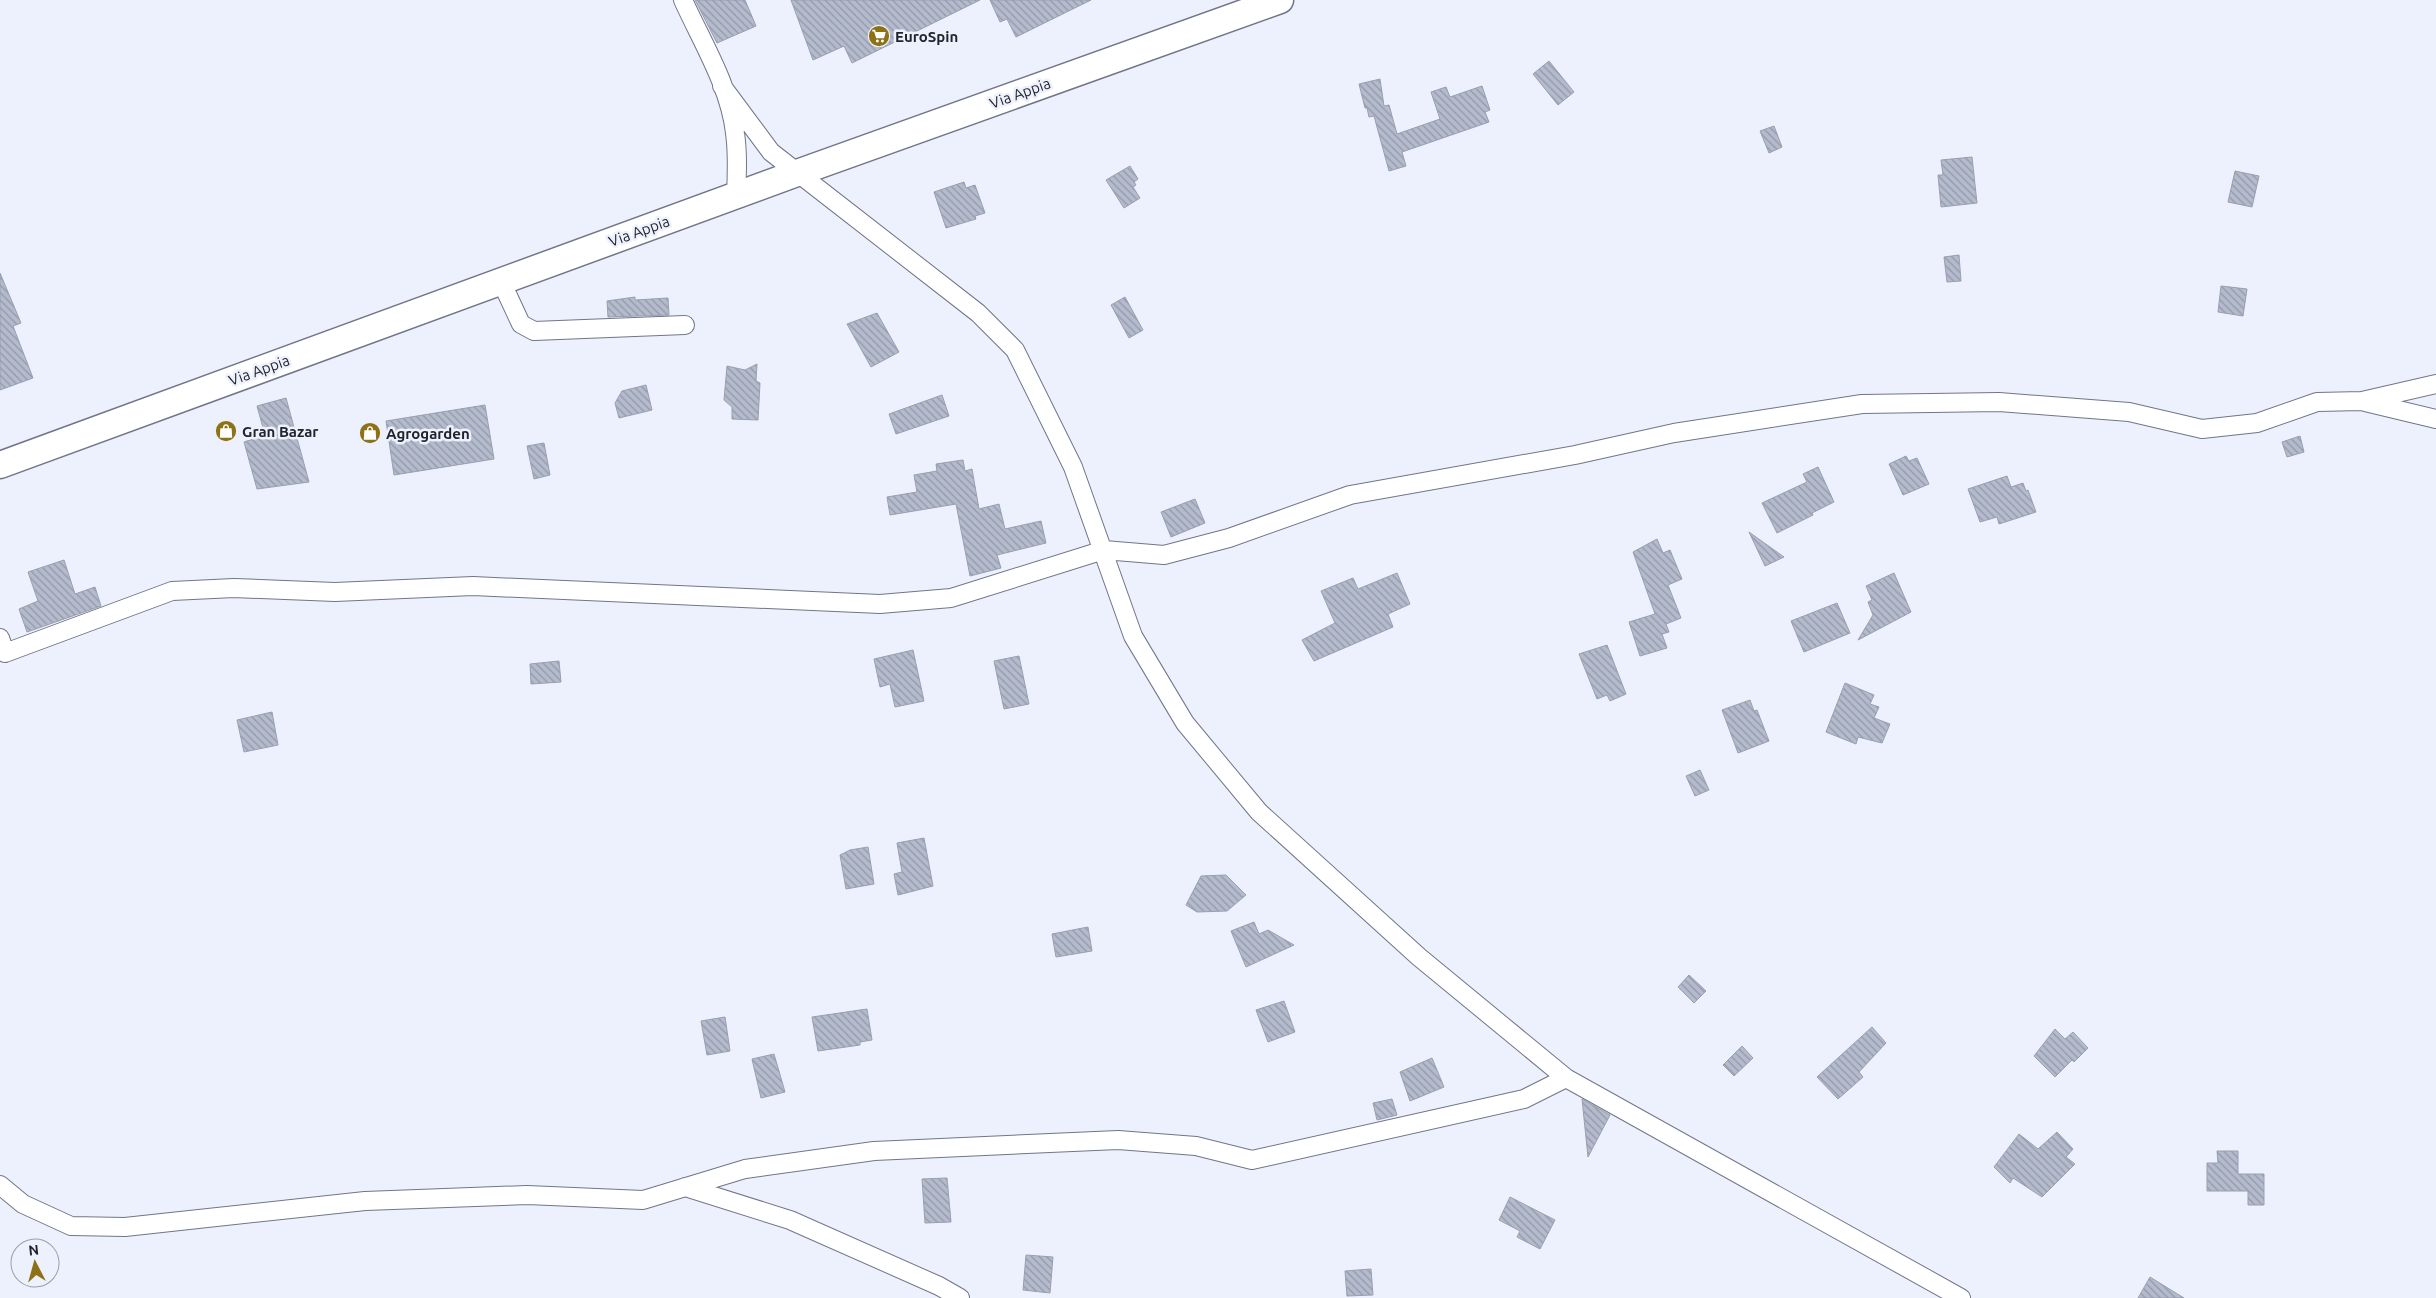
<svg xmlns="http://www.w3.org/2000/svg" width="2436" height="1298" font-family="Ubuntu,sans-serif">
	<defs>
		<pattern id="building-back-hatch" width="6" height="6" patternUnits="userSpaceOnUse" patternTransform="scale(1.25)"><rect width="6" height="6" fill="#b4bbcd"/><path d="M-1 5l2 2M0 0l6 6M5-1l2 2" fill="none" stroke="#9298a7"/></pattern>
	</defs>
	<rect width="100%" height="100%" fill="#edf1fd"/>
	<path fill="url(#building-back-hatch)" stroke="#999fb1" d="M695 0H745L756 26 717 43Z
		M791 0H980L852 63 844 46 813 60Z
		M990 0H1091L1016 37 1007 19 1000 22Z
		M1549 61 1574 92 1558 105 1533 74Z
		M1380 79 1384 106 1389 105 1397 134 1440 119 1431 92 1446 87 1450 97 1482 86 1490 110 1485 112 1489 122 1402 152 1406 166 1389 171 1374 116 1369 117 1367 108H1365L1359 84Z
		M1774 126 1782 147 1769 153 1760 131Z
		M1972 157 1977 203 1941 207 1938 175H1943L1941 160Z
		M1130 166 1138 179 1134 182 1136 185 1133 187 1140 198 1124 208 1106 180Z
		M2235 171 2259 176 2252 207 2228 202Z
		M964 182 966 188 975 185 985 213 975 216 976 219 946 228 934 192Z
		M1959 255 1961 281 1947 282 1944 257Z
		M0 273 21 323 13 326 33 378 0 390Z
		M2221 286 2247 289 2243 316 2218 312Z
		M635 297V300L668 298 669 315 608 317 607 301Z
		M1125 297 1143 330 1129 338 1111 305Z
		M877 313 899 352 871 367 847 324Z
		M757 364 756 381 760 383 758 420 732 419V407L724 400 727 366 745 370Z
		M646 385 652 410 619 418 615 403 622 391Z
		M942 395 949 416 896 434 889 414Z
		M286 398 309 482 257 489 244 442 265 435 257 406Z
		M485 405 494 459 394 475 386 421Z
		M2300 436 2304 452 2287 457 2282 442Z
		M544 443 550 475 534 479 527 446Z
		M1906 456 1909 461 1917 458 1929 484 1903 495 1889 464Z
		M963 460 965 471 972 469 979 509 999 504 1005 529 1041 521 1046 543 997 555 1001 568 970 576 956 504 890 515 887 497 917 492 914 475 937 471 936 464Z
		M1818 467 1834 502 1812 513 1813 515 1777 533 1762 503 1807 482 1803 474Z
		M2007 476 2011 487 2023 483 2026 491 2028 490 2036 512 1999 524 1997 517 1980 522 1968 489Z
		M1195 499 1205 523 1171 537 1161 512Z
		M1749 532 1784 557 1765 566Z
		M1657 539 1663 553 1670 550 1682 579 1668 585 1681 618 1666 624 1669 632 1662 634 1667 648 1640 656 1629 622 1655 614 1633 552Z
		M64 560 75 594 95 587 101 606 27 632 19 609 38 601 28 572Z
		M1397 573 1410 604 1388 614 1393 627 1314 661 1302 640 1335 623 1321 591 1353 578 1358 589Z
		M1894 573 1911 612 1858 640 1873 615 1868 602 1872 600 1866 586Z
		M1837 603 1850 633 1804 652 1791 621Z
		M1607 645 1626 694 1610 701 1607 695 1597 699 1579 654Z
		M913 650 924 701 895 707 890 684 880 687 874 659Z
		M1019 656 1029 704 1004 709 994 661Z
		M559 661 561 682 531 684 530 664Z
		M1845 683 1874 695 1870 704 1879 707 1874 718 1890 724 1882 743 1858 737 1856 744 1826 732Z
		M1750 700 1754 711 1757 710 1769 741 1738 753 1722 710Z
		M272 712 278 745 244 752 237 720Z
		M1700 770 1709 790 1695 796 1686 776Z
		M924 838 933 886 898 895 894 874 902 872 897 843Z
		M868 847 874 884 846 889 840 855 850 850Z
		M1226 875 1246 895 1227 911 1197 912 1186 905 1201 876Z
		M1254 922 1259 934 1268 930 1294 945 1246 967 1231 931Z
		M1088 927 1092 951 1056 957 1052 934Z
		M1689 975 1706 991 1694 1003 1678 987Z
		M1284 1001 1295 1032 1268 1042 1256 1010Z
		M867 1009 872 1040 860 1042V1045L818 1051 812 1017Z
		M725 1017 730 1051 707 1055 701 1021Z
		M1872 1027 1886 1043 1859 1072 1863 1077 1838 1099 1817 1077Z
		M2055 1029 2065 1039 2073 1032 2088 1048 2074 1062 2072 1060 2055 1077 2034 1056Z
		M1742 1046 1753 1058 1734 1076 1723 1065Z
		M774 1054 785 1092 761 1098 752 1059Z
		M1432 1058 1444 1087 1410 1101 1400 1072Z
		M1392 1099 1397 1115 1377 1120 1373 1103Z
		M1582 1099 1610 1115 1588 1157Z
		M2057 1132 2073 1149 2066 1157 2075 1164 2042 1197 2013 1178 2010 1183 1994 1167 2019 1134 2038 1149Z
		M2217 1151H2238V1174H2264V1205H2248V1191H2207V1163H2218Z
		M947 1178 951 1222 925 1223 922 1179Z
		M1510 1197 1555 1220 1540 1249 1517 1237 1520 1231 1499 1220Z
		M1026 1255 1053 1257 1050 1293 1023 1290Z
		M1371 1269 1373 1295 1347 1296 1345 1271Z
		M2150 1277 2184 1298H2138Z"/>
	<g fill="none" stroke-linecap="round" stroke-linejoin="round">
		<g stroke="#707687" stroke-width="20">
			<path id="minor" d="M683 0C702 42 730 87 735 133 738 154 737 174 736 195
				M722 86 771 152 978 313 1015 350 1073 467 1133 636 1185 723 1259 812 1419 957 1566 1078 1961 1298
				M501 281 521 324 534 331 685 325
				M2365 402 2436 419
				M0 638 5 653 172 591 234 588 335 592 473 586 880 604 951 598 1104 550 1164 555 1229 538 1350 495 1575 455 1674 433 1862 404 1999 402 2129 412 2202 429 2257 423 2317 402 2362 401 2436 384
				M0 1185 23 1204 71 1226 125 1227 365 1201 527 1195 643 1200 745 1169 874 1151 1118 1140 1196 1146 1252 1160 1524 1099 1566 1078
				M685 1187 790 1220 939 1286 960 1298"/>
		</g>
		<g stroke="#707687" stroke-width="29">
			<path id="secondary" d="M0 465 797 173 1280 0"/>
		</g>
		<use href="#minor" stroke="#fff" stroke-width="18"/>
		<use href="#secondary" stroke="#fff" stroke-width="26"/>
	</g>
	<defs>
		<g id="supermarket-disc" transform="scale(1.125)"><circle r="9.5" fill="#8d7115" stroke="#edf1fd"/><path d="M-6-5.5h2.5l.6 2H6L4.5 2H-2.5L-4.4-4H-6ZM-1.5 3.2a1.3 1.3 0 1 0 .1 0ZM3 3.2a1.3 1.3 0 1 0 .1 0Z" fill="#fff"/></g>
		<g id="shop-disc" transform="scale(1.125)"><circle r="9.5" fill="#8d7115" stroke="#edf1fd"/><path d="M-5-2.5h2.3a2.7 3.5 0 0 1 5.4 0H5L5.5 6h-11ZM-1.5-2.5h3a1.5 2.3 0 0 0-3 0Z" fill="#fff"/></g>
	</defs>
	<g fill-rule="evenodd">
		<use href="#supermarket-disc" x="879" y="36"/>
		<use href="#shop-disc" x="226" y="431"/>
		<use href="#shop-disc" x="370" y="433"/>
	</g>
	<g text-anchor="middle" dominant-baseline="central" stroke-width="5" stroke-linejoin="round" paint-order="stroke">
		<g font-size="15" font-weight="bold" fill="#21242a" stroke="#edf1fd" text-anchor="start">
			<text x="895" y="36">EuroSpin</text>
			<text x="242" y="431">Gran Bazar</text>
			<text x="386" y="433">Agrogarden</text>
		</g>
		<g font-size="15" fill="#21242a" stroke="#edf1fd">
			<text transform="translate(1020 93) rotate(-20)">Via Appia</text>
			<text transform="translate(639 231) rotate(-20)">Via Appia</text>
			<text transform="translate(259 370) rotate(-20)">Via Appia</text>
		</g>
	</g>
	<g transform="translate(35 1263) rotate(354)"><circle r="24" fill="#edf1fd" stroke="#9b9fa9"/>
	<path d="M0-4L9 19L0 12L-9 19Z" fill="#8d7115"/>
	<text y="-8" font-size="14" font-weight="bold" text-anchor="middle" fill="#21242a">N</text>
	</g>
</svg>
